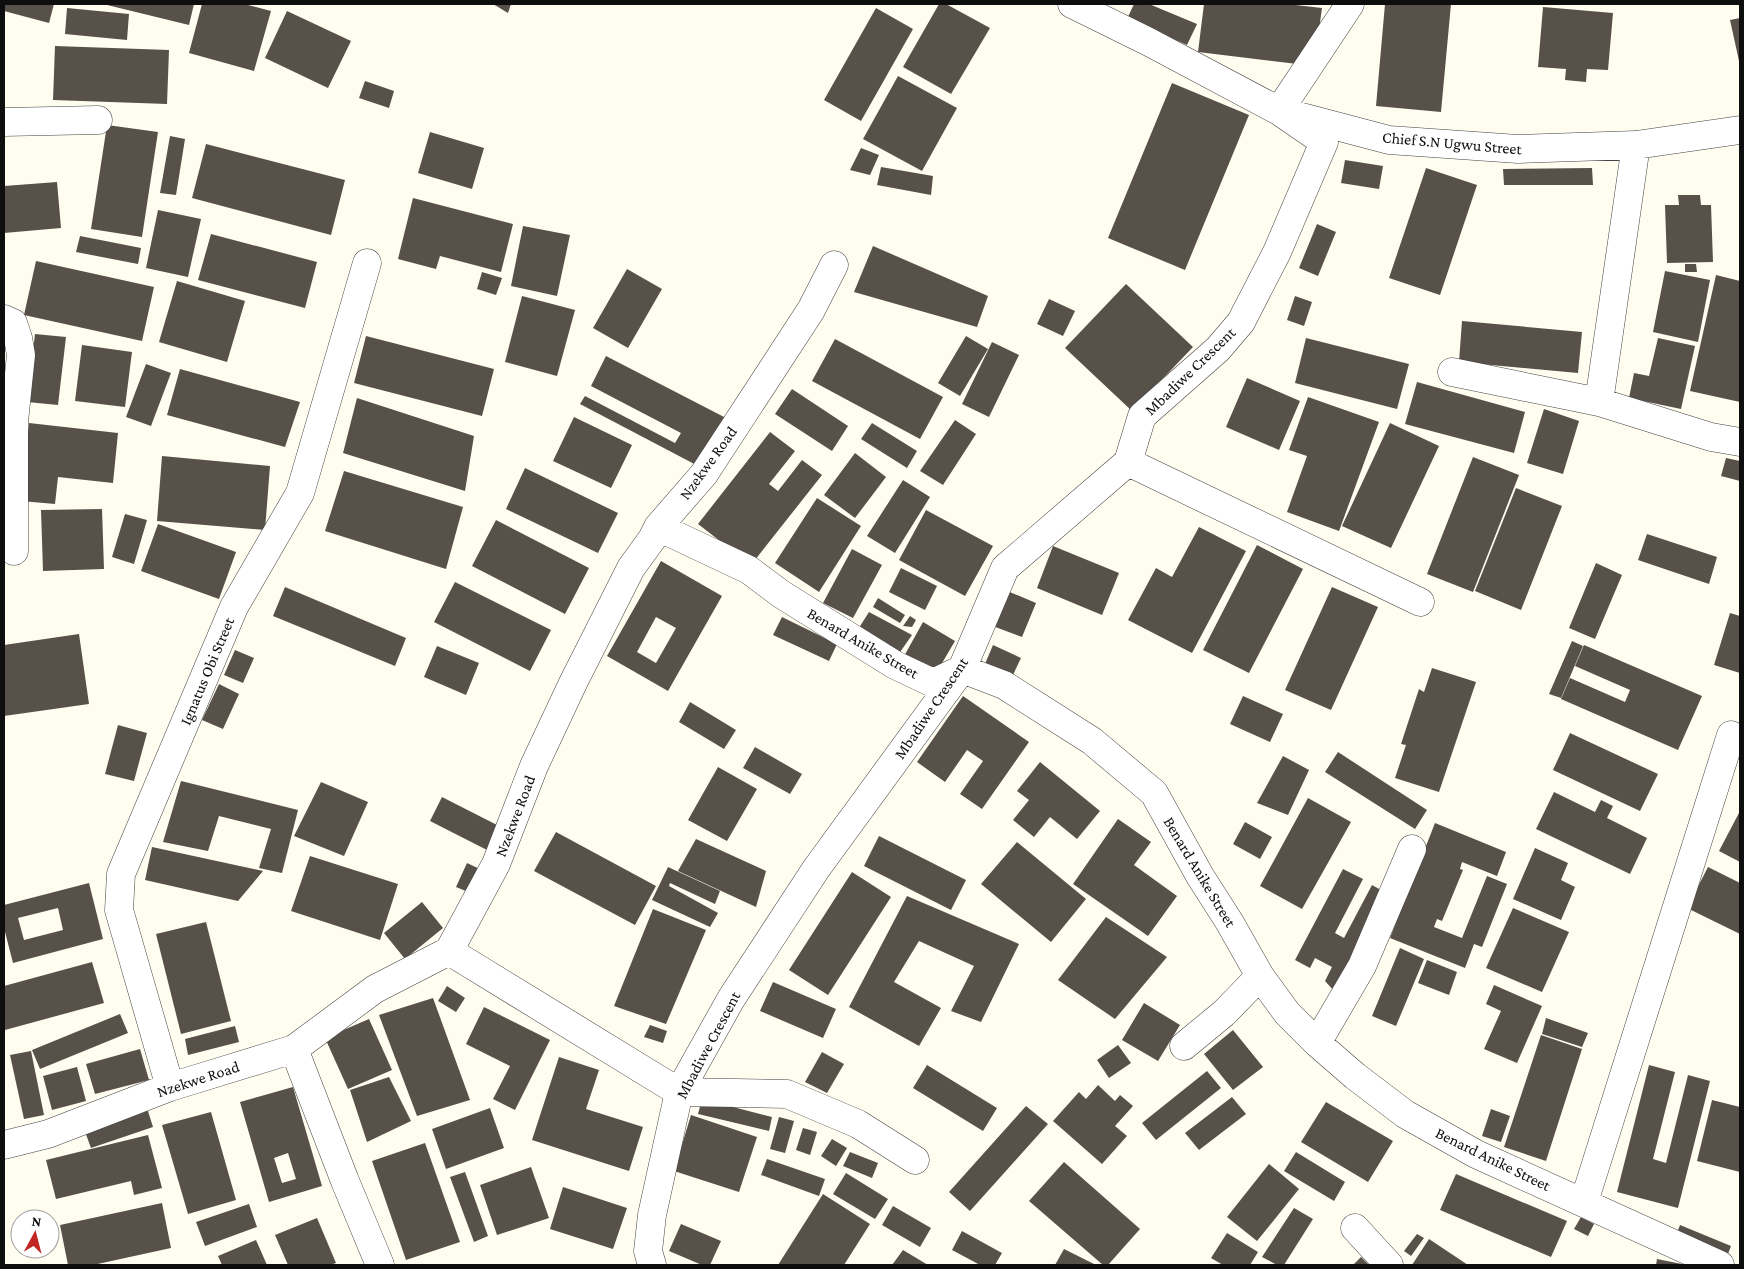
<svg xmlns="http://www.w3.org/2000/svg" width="1744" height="1269" font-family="'Crimson Pro',serif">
	<rect width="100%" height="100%" fill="#fffdf0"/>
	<path fill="#57514a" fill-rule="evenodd" d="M4 4H54L49 23 4 11Z
		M103 4H194L189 25Z
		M202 4H244L271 11 254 71 189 53Z
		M493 4H511L508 13Z
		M939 4H946L990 28 951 94 903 67Z
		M1134 4H1149L1197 24 1187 45 1127 19Z
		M1204 4H1287L1322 8 1314 66 1198 52Z
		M1385 4H1451L1441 112 1376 106Z
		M1543 7 1613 13 1608 70 1587 69 1586 82 1565 80 1566 69 1538 67Z
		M67 8 129 14 127 40 65 34Z
		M876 8 913 29 861 121 824 100Z
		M287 11 351 41 328 88 265 58Z
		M1740 18V61H1739L1730 20Z
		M55 46 169 50 167 104 53 100Z
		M898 76 957 108 922 171 863 139Z
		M365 81 394 91 389 108 359 98Z
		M1172 83 1249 115 1185 270 1108 238Z
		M107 125 158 132 142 237 91 229Z
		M430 132 484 148 472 189 418 173Z
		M170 136 185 139 176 195 160 193Z
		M206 144 345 180 331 235 192 198Z
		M861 148 879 155 870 175 850 170Z
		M1345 160 1383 166 1379 189 1341 183Z
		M881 167 933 176 931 195 877 185Z
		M1426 168 1477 185 1440 295 1389 278Z
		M1592 168 1593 185H1504L1503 169Z
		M57 182 61 228 4 233V186Z
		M1678 195H1700L1701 205H1711L1713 262 1667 263 1665 205H1679Z
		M413 198 513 224 501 272 440 256 436 269 398 259Z
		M158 210 201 219 188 277 146 268Z
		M1317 224 1336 232 1318 276 1299 268Z
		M523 226 570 235 557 296 511 286Z
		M211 234 317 262 305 308 198 280Z
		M80 236 141 248 138 264 76 252Z
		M873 246 988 296 977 327 854 292Z
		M36 261 154 287 142 341 24 315Z
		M1685 264H1696L1697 272H1685Z
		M627 269 662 289 628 348 593 328Z
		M1665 271 1710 280 1698 342 1653 332Z
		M482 272 502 278 496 295 477 289Z
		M1716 275 1740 281V402L1690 391Z
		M177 281 245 301 227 362 159 342Z
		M1126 284 1193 347 1132 411 1065 348Z
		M522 296 575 310 557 376 505 362Z
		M1295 296 1312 302 1304 326 1287 320Z
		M1049 299 1075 311 1063 336 1037 324Z
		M1462 321 1582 332 1578 373 1459 362Z
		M35 334 66 337 58 405 27 402Z
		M366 336 494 369 482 416 354 383Z
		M966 336 988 349 960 396 938 383Z
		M1306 338 1409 364 1397 409 1295 383Z
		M1658 338 1695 346 1681 409 1629 398 1634 373 1649 376Z
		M835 339 943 397 920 439 812 381Z
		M992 342 1019 355 989 417 962 404Z
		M82 345 132 352 125 407 75 401Z
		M606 356 726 418 700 467 580 404 585 396 675 443 681 433 591 386Z
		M146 364 171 373 151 426 126 417Z
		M180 369 300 402 285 447 167 415Z
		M1247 378 1300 401 1279 450 1226 427Z
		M1417 382 1525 412 1514 453 1405 424Z
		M792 389 848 426 832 451 775 414Z
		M1308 397 1379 422 1339 531 1287 512 1307 456 1289 450Z
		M357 398 474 436 465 491 343 453Z
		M1544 409 1579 421 1563 474 1527 463Z
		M574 417 632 445 611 488 553 461Z
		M955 420 976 434 943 485 920 471Z
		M29 423 118 433 113 483 58 477 55 504 21 501Z
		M872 423 917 451 907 468 861 439Z
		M1390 423 1439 446 1391 548 1342 526Z
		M770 432 795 451 769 484 778 491 802 460 822 475 751 565 698 524Z
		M855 453 886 477 855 518 824 495Z
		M162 456 270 466 265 530 157 521Z
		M1473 457 1519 475 1473 592 1427 574Z
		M1726 458 1740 461V481L1721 476Z
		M525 468 618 513 598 553 506 509Z
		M344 471 463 507 446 569 325 531Z
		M903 480 930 497 895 553 867 536Z
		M1516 488 1562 506 1521 610 1475 591Z
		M817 498 861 526 819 592 775 563Z
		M102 509 104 569 43 571 41 510Z
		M926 510 993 546 965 596 899 560Z
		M125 514 147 520 134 564 112 557Z
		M496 520 589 568 565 614 472 566Z
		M158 524 236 552 219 599 141 571Z
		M1199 527 1246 551 1192 653 1128 620 1156 568 1172 577Z
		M1647 534 1717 557 1709 584 1638 560Z
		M1257 545 1303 569 1249 673 1203 650Z
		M1053 546 1119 573 1102 615 1037 588Z
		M852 549 882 565 853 618 823 603Z
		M661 561 722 596 668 691 607 656ZM656 617 676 628 656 663 637 652Z
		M1596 563 1622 575 1595 639 1569 628Z
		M901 568 937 586 925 610 889 592Z
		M455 582 551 630 530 671 434 622Z
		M285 587 406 638 395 666 273 616Z
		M1332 587 1378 607 1331 710 1285 690Z
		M1005 590 1036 603 1022 637 990 625Z
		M878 598 905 615 900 623 873 607Z
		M869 612 912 635 898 655 857 631Z
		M1730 613 1740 616V673L1714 665Z
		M910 616 916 620 912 627 903 626Z
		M782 617 837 644 829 661 773 635Z
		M923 622 955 641 938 670 903 658Z
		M79 634 89 704 4 716V645Z
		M1572 641 1583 646 1561 698 1549 694Z
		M993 645 1021 658 1012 677 985 664Z
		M1584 645 1702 696 1678 750 1561 699 1570 678 1625 702 1630 690 1575 666Z
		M437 646 479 663 466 695 424 677Z
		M235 650 254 658 243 683 224 675Z
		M1432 668 1476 682 1439 792 1395 778 1406 745 1401 744 1419 689 1424 692Z
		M219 684 239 694 223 729 202 720Z
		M963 696 1029 742 982 809 960 794 983 761 967 750 945 782 917 762Z
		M1243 696 1283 714 1270 742 1230 724Z
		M690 702 736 730 724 749 679 722Z
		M118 725 147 733 134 781 105 774Z
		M1570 733 1658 774 1640 811 1553 770Z
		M755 747 802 774 790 794 743 768Z
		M1338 752 1427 810 1415 829 1325 772Z
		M1283 756 1309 770 1288 815 1257 803Z
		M1040 762 1100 811 1077 839 1050 817 1034 837 1013 820 1029 800 1017 791Z
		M718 767 757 789 727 841 688 820Z
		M181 781 298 810 282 873 259 868 271 829 219 816 208 851 163 842Z
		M321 782 368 802 344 856 294 836Z
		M1554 792 1595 812 1601 800 1613 806 1607 818 1647 838 1630 874 1536 829Z
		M442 797 499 826 487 850 430 821Z
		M1308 798 1351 822 1302 909 1260 886Z
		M1740 811V862L1719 851Z
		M1118 819 1151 842 1134 865 1177 896 1148 936 1073 884Z
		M1245 822 1272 837 1260 859 1233 844Z
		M1435 823 1506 852 1497 876 1462 862 1460 869 1463 870 1442 921 1437 919 1434 927 1462 938 1487 876 1507 884 1482 947 1474 944 1465 968 1390 938Z
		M556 832 656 886 635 925 534 871Z
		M879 836 966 880 951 910 864 866Z
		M696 839 766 871 756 907 678 871Z
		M1017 842 1086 899 1051 942 981 884Z
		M152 847 263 871 238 901 145 880Z
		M1535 848 1568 863 1561 880 1575 887 1561 920 1513 899Z
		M310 856 398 884 380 940 291 911Z
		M467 863 484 871 473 894 456 887Z
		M668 867 720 891 715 904 670 883 669 886 718 913 710 927 652 900Z
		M1708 867 1740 883V934L1687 908Z
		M1343 869 1363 879 1335 933 1344 938 1372 885 1388 894 1336 993 1325 981 1332 967 1315 958 1310 968 1295 960Z
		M852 872 891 897 828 995 789 970Z
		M89 883 103 939 13 963 4 928V905ZM58 908 63 930 24 940 18 918Z
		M907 896 1019 944 981 1022 951 1011 974 966 919 941 894 982 941 1008 919 1046 849 1007Z
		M422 902 443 928 405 959 384 933Z
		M1513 908 1569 932 1542 992 1486 968Z
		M653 909 706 930 666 1024 614 1006Z
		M1106 917 1167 957 1115 1019 1058 980Z
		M206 922 231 1021 181 1034 156 934Z
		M1400 948 1424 959 1396 1026 1372 1016Z
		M1427 960 1457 972 1449 995 1418 983Z
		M92 962 104 1003 5 1030 4 986Z
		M773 982 836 1009 823 1038 760 1011Z
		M1494 985 1542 1006 1517 1063 1484 1049 1501 1011 1486 1004Z
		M447 986 465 998 456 1012 438 1001Z
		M433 998 470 1100 417 1116 379 1015Z
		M1144 1003 1180 1025 1158 1061 1122 1040Z
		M484 1007 550 1040 515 1110 493 1099 510 1066 466 1044Z
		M120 1014 128 1033 40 1069 32 1050Z
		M1546 1018 1588 1033 1582 1047 1542 1034Z
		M369 1019 392 1070 348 1089 325 1038Z
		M650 1025 667 1031 663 1043 644 1037Z
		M235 1026 239 1042 188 1055 185 1039Z
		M1233 1030 1263 1067 1233 1090 1204 1054Z
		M1541 1035 1582 1049 1546 1161 1504 1147Z
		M1118 1045 1131 1063 1109 1078 1097 1060Z
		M140 1049 149 1080 95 1094 86 1064Z
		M31 1051 44 1115 24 1119 10 1055Z
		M822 1052 844 1064 827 1093 805 1082Z
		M559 1057 599 1070 586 1109 643 1127 629 1171 532 1140Z
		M927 1065 997 1108 983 1131 913 1088Z
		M1649 1065 1675 1072 1653 1159 1666 1163 1688 1075 1710 1081 1678 1208 1617 1192Z
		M77 1067 86 1101 52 1110 43 1076Z
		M1207 1071 1221 1088 1156 1140 1142 1123Z
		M389 1077 411 1121 367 1142 350 1090Z
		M1098 1085 1115 1101 1120 1095 1133 1106 1115 1126 1127 1136 1102 1164 1053 1121 1079 1092 1086 1099Z
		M293 1087 322 1186 269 1202 240 1102ZM288 1153 296 1179 282 1183 274 1158Z
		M1232 1097 1246 1114 1199 1150 1185 1133Z
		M702 1099 772 1117 769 1131 698 1114Z
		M1712 1100 1740 1107V1172L1697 1161Z
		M1326 1102 1393 1141 1368 1182 1301 1142Z
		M1026 1106 1048 1124 970 1211 949 1192Z
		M147 1108 153 1127 91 1148 84 1129Z
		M490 1108 504 1148 446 1169 432 1129Z
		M1491 1109 1510 1116 1501 1142 1482 1136Z
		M211 1112 236 1200 188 1214 162 1125Z
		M691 1115 757 1137 739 1192 674 1171Z
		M779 1117 794 1121 785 1153 770 1149Z
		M803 1128 817 1132 810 1155 796 1150Z
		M148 1135 162 1188 134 1195 131 1181 56 1199 46 1160Z
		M832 1139 847 1148 836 1166 821 1156Z
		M425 1143 460 1242 406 1260 372 1161Z
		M850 1152 878 1163 872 1178 843 1166Z
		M1296 1152 1345 1182 1334 1201 1284 1171Z
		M767 1159 825 1179 819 1196 761 1175Z
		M1064 1162 1140 1229 1108 1265H1103L1029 1201Z
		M1269 1164 1299 1189 1257 1241 1227 1217Z
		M531 1167 549 1218 497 1235 480 1185Z
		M465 1172 488 1236 474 1242 450 1177Z
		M846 1173 888 1199 875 1219 833 1194Z
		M1456 1174 1567 1221 1551 1257 1440 1210Z
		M563 1187 627 1208 613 1249 550 1229Z
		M823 1194 870 1224 844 1265H778Z
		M162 1203 171 1248 93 1265H68L60 1225Z
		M249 1204 257 1227 205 1246 196 1222Z
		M893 1206 931 1228 920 1247 882 1225Z
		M1294 1208 1313 1219 1284 1265H1277L1262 1257Z
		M1581 1217 1594 1224 1588 1236 1574 1229Z
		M317 1218 336 1263 330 1265H288L275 1235Z
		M681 1224 721 1241 710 1265H702L669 1251Z
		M1680 1225 1731 1246 1726 1259 1675 1238Z
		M962 1231 1002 1253 995 1265H980L952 1250Z
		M1227 1233 1258 1252 1250 1265H1223L1211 1258Z
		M1417 1234 1424 1238 1411 1256 1404 1251Z
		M1429 1239 1468 1265H1412Z
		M256 1240 267 1265H222L218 1256Z
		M1064 1249 1096 1265H1055Z
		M903 1250 928 1265H892Z
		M1361 1257 1369 1265H1353Z
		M1657 1259 1682 1264 1681 1265H1656Z"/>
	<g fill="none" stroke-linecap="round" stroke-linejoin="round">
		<g stroke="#414141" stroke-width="29">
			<path id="minor" d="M1072 4 1149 42 1279 111 1389 140 1518 149 1636 145 1740 130
				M4 122 98 120
				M4 319 13 323 18 338 21 355 14 421V551
				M1452 372 1599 402 1711 437 1740 442
				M1599 402 1636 145
				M1128 462 1420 602
				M658 527 749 570 781 594 895 665 933 683 962 669 1004 685 1092 741 1154 793 1200 876 1230 923 1260 976 1287 1013 1317 1043 1355 1076 1405 1114 1476 1154 1720 1265
				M449 951 679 1092 787 1094 858 1124 915 1160
				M1317 1043 1362 966 1412 849
				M1184 1046 1224 1013 1260 976
				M294 1049 345 1181 380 1265
				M170 1087 119 910 121 874 234 607 300 493 367 263
				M4 1145 48 1134 170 1087 294 1049 375 989 449 951 496 864 534 766 573 683 631 568 652 539 658 527 704 474 811 310 834 265
				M1584 1202 1731 735
				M1355 1228 1389 1265
				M652 1265 648 1251 652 1215 679 1092 731 999 816 869 962 669 1005 568 1128 462 1142 416 1218 349 1241 322 1277 252 1324 142 1279 111 1350 4"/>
		</g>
		<use href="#minor" stroke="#fff" stroke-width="28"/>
	</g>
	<g text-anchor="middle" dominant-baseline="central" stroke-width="5" stroke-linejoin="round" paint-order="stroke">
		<g font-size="16" fill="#0e0e0e" stroke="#fff">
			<text transform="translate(1452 143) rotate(5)">Chief S.N Ugwu Street</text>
			<text transform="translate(1190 371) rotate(-44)">Mbadiwe Crescent</text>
			<text transform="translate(708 463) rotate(-54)">Nzekwe Road</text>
			<text transform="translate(863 643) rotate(30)">Benard Anike Street</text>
			<text transform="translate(207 671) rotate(-67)">Ignatus Obi Street</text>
			<text transform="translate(931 708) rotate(-56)">Mbadiwe Crescent</text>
			<text transform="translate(515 816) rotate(-69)">Nzekwe Road</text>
			<text transform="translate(1200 872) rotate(59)">Benard Anike Street</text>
			<text transform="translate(708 1045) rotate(-62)">Mbadiwe Crescent</text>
			<text transform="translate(198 1079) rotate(-18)">Nzekwe Road</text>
			<text transform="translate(1493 1159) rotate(26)">Benard Anike Street</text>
		</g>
	</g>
	<rect width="1744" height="1269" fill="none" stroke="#0e0e0e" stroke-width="10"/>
	<g transform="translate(35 1234) rotate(7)"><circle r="24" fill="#ffffff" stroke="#9f9f9f"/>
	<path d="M0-4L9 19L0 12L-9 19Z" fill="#c22823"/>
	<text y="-8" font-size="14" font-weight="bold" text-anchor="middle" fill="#0e0e0e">N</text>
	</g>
</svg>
